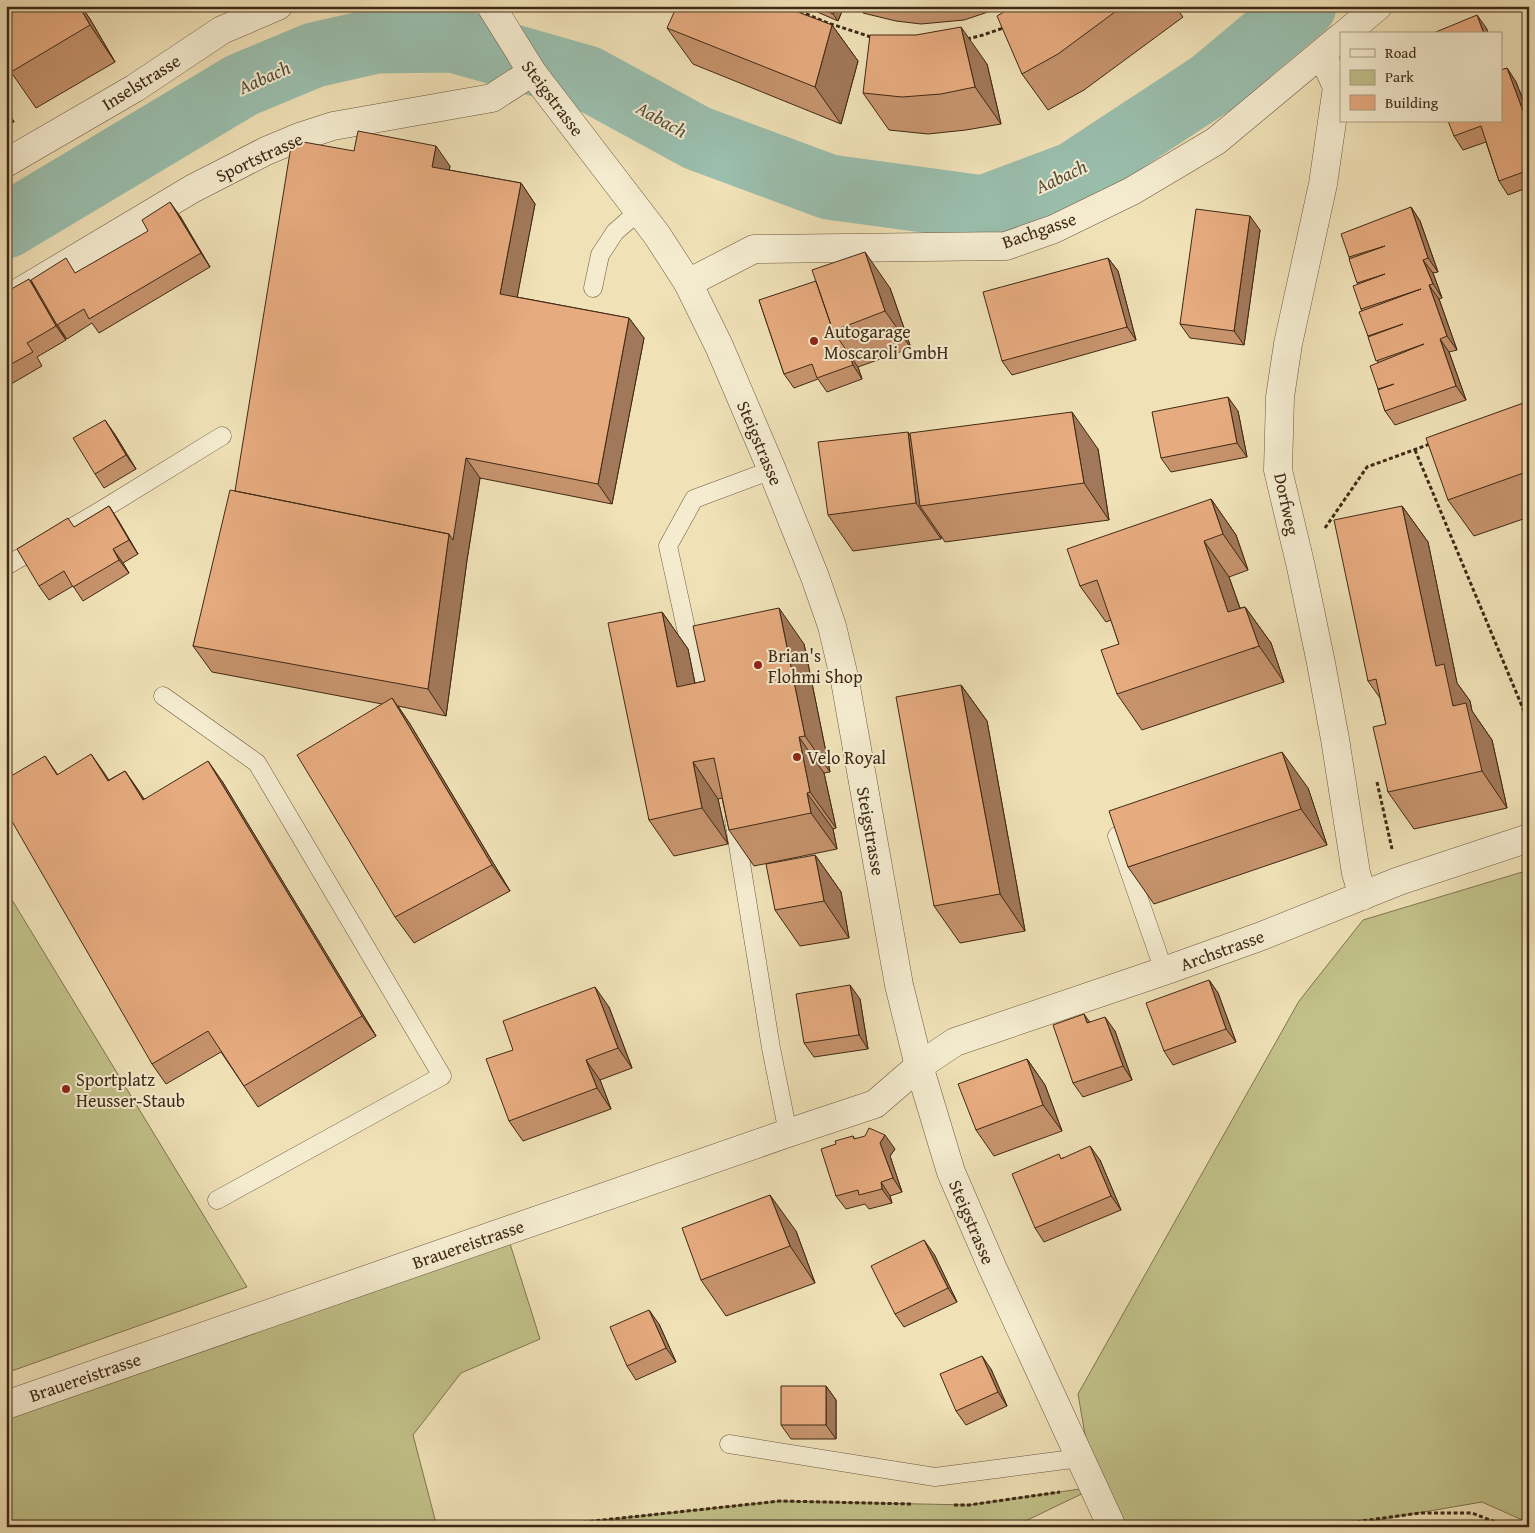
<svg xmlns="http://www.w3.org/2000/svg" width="1535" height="1533" font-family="'Gentium Book Plus',serif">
	<rect width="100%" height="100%" fill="#f0e1b7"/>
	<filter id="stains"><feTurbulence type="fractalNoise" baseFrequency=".004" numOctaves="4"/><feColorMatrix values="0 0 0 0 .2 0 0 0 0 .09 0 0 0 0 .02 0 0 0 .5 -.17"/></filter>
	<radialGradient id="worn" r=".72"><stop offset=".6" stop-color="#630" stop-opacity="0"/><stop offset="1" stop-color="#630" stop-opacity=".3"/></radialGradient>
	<path fill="#c1c189" stroke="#80754f" d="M1529 870V1523L1482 1502 1336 1527H1112L1094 1488 1013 1527H538L780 1501 969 1505 1094 1487 1078 1394 1299 1001 1363 920Z
		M6 890 247 1287 6 1373Z
		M506 1231 540 1339 461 1373 413 1435 437 1527H6V1405Z"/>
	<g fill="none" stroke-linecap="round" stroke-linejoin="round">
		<path stroke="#9abead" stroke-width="65" d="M6 226 242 85 314 55 376 41 453 40 587 78 697 138 829 187 983 208 1074 174 1211 84 1304 6"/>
		<g stroke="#6b573e" stroke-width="19">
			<path id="service" d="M593 288 600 255 615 232 639 211
				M6 566 100 511 222 436
				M163 696 257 763 442 1076 217 1200
				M703 706 668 546 694 499 772 470
				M734 820 771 1048 788 1133
				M1139 828 1117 836 1164 971
				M729 1444 935 1477 1080 1458"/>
		</g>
		<g stroke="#6b573e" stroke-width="29">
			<path id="minor" d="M1345 34 1378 6
				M1322 54 1337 87 1323 184 1288 344 1280 397 1278 470 1301 567 1321 663 1335 739 1356 873 1363 896
				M6 163 135 88 222 30 278 6
				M688 283 754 249 1006 246 1054 229 1132 191 1216 141 1341 37
				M6 300 192 189 266 151 302 136 333 126 492 98 532 72
				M6 1405 788 1133 875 1104 919 1066 955 1042 1164 971 1259 937 1399 881 1529 838"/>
		</g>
		<g stroke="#6b573e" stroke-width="29">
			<path id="tertiary" d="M491 6 532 72 657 235 688 283 719 346 772 470 815 577 832 626 845 681 899 985 919 1066 951 1172 993 1269 1112 1527"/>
		</g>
		<path stroke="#3f2915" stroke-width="3" stroke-dasharray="4 2.5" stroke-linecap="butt" d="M788 6 825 22 874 38
			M967 39 983 35 1006 27
			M1415 450 1529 723
			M1325 528 1367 467 1430 444
			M1377 782 1392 849
			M954 1505H969L1060 1492
			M538 1527 780 1501 911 1504
			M1318 1527 1420 1513H1472L1508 1527"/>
		<use href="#service" stroke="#f5ecd0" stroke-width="18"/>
		<use href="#minor" stroke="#f5ecd0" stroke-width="28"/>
		<use href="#tertiary" stroke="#f5ecd0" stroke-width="28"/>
	</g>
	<path fill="#c6936d" stroke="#3f2915" d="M24 6H81L90 19 115 62 36 108 11 72Z
		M811 6H844L838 21 815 11Z
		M858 6H1002L991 11 964 20 921 24 896 21 863 13Z
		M1014 6H1175L1183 17 1084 90 1048 110 1022 74Z
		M789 10 832 25 858 61 841 124 693 64 667 28Z
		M987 64 1001 124 966 130 928 134 889 130 863 93Z
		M1507 68 1516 82 1527 110 1529 109V187L1508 195 1499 181 1486 142 1463 150 1454 136 1502 70Z
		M6 108 14 122 6 126Z
		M354 151 450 166 449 170 521 183 535 204 517 297 629 318 644 338 612 504 480 478 467 560 446 716 398 706 410 724 510 891 414 943 395 917 382 704 212 672 193 646 235 491Z
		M1411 207 1420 221 1438 272 1433 273 1442 298 1439 299 1457 350 1449 352 1466 400 1395 425 1385 411 1378 389V362L1368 336 1362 311 1361 309 1358 284 1349 257Z
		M180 216 210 267 99 333 92 323 67 339 57 325 48 308 66 340 37 357 42 366 6 387V314L9 312 29 279 37 290 76 273Z
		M1260 230 1244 345 1190 338 1180 324Z
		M1108 258 1118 271 1136 340 1012 375 1002 361Z
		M890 288 911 348 858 367 862 379 827 392 818 379 794 388 784 374 759 300Z
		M1529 401V517L1474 536 1448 500Z
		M1238 411 1247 457 1171 472 1161 458Z
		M114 433 136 469 104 488 95 474Z
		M910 435 1098 449 1109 520 945 542 941 536V539L853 551 828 515Z
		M1211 499 1236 535 1248 570 1229 577 1240 608 1245 607 1271 643 1284 682 1142 730 1117 694 1119 644 1111 620 1106 622 1080 586Z
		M109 506 118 520 138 554 123 563 129 573 83 601 73 586 49 600 39 586 75 527Z
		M1402 506 1428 542 1457 683 1470 701 1472 711 1492 740 1507 808 1414 829 1388 792 1386 724 1380 698 1368 681Z
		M662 612 688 649 695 683 705 681 804 644 830 772 824 773 836 828 833 829 837 849 754 866 729 830 722 798 718 799 728 844 674 856 649 820Z
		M961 685 987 721 1025 931 960 943 934 906Z
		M45 756 58 775 109 780 125 771 144 799 222 781 376 1036 258 1107 221 1052 166 1084 152 1064Z
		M1308 788 1327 845 1154 904 1128 867Z
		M815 855 841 892 849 938 800 946 775 910Z
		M1209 980 1218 993 1236 1042 1173 1065 1164 1051Z
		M860 999 868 1049 814 1057 804 1043Z
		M609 1007 632 1068 600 1080 611 1109 523 1141 509 1121 513 1050Z
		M1090 1022 1115 1031 1132 1080 1083 1097 1073 1083Z
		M1027 1059 1045 1085 1062 1131 994 1156 976 1130Z
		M853 1136 855 1139 895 1149 890 1156 902 1192 890 1196 892 1203 869 1209 865 1204 846 1209 836 1196V1144Z
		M1062 1158 1100 1160 1121 1210 1044 1242 1035 1228Z
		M796 1231 815 1283 726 1316 701 1280Z
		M934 1254 957 1302 904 1327 895 1314Z
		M659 1324 676 1362 636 1380 627 1366Z
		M991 1369 1007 1406 966 1425 956 1411Z
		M826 1386 836 1400V1439H791L781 1425Z"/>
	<path fill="#a17859" stroke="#3f2915" d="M79 6H81L90 19 115 62 90 25Z
		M836 6H844L838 21 833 14Z
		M1477 15 1487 29 1488 34H1484Z
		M832 25 858 61 841 124 815 87Z
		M961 27 987 64 1001 124 975 87Z
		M1507 68 1516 82 1529 116 1523 111Z
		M6 108 14 122 6 110Z
		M436 146 450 166 446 187 432 167Z
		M521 183 535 204 514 314 500 294Z
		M170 202 180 216 210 267 201 253Z
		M1411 207 1420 221 1438 272 1428 258Z
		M1250 216 1260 230 1244 345 1234 331Z
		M865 252 890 288 911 348 885 311Z
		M1108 258 1118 271 1136 340 1127 327Z
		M1423 260 1433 273 1442 298 1433 284Z
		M29 279 39 293 66 340 56 326Z
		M1429 285 1439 299 1457 350 1447 336Z
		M629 318 644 338 612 504 598 484Z
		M1440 339 1449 352 1466 400 1456 386Z
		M849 354 858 367 862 379 853 365Z
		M1228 397 1238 411 1247 457 1237 443Z
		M1072 412 1098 449 1109 520 1084 483Z
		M105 420 114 433 136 469 126 455Z
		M908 432 933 468 920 506 941 536V539L916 503Z
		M466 458 480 478 467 560 446 716 428 689 449 534Z
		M1211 499 1236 535 1248 570 1223 534Z
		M109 506 118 520 138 554 129 540Z
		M1402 506 1428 542 1457 683 1470 701 1472 711 1492 740 1507 808 1482 771 1436 666Z
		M1204 541 1229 577 1254 649 1228 612Z
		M113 549 123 563 129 573 119 560Z
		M1245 607 1271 643 1284 682 1259 646Z
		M779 608 804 644 830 772 805 736Z
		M662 612 688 649 703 724 677 687Z
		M961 685 987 721 1025 931 1000 894Z
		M392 698 410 724 510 891 492 865Z
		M799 737 824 773 836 828 810 792Z
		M1282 752 1308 788 1327 845 1301 809Z
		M91 754 105 774 122 801 108 781Z
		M208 761 222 781 376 1036 362 1016Z
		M693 762 718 799 728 844 702 808Z
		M125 771 139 791 157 821 143 800Z
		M807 793 833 829 837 849 811 813Z
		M815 855 841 892 849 938 824 901Z
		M1209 980 1218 993 1236 1042 1226 1029Z
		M850 985 860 999 868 1049 859 1035Z
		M595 987 609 1007 632 1068 618 1048Z
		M1084 1014 1094 1028 1087 1023Z
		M1105 1017 1115 1031 1132 1080 1123 1066Z
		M1027 1059 1045 1085 1062 1131 1043 1105Z
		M586 1060 600 1080 611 1109 597 1088Z
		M885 1135 895 1149 890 1156 902 1192 893 1178 880 1143Z
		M1090 1146 1100 1160 1121 1210 1111 1196Z
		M881 1182 890 1196 892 1203 882 1189Z
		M770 1195 796 1231 815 1283 790 1246Z
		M924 1240 934 1254 957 1302 948 1288Z
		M649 1310 659 1324 676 1362 666 1348Z
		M982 1356 991 1369 1007 1406 998 1392Z
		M826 1386 836 1400V1439L826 1425Z"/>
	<path fill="#e6ab7f" stroke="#3f2915" d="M24 6H79L90 25 11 72 6 64V16Z
		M677 6H782L832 25 815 87 667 28Z
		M815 6H836L833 14Z
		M1014 6H1123L1058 54 1022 74 997 16Z
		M1477 15 1484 34H1431Z
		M961 27 975 87 941 94 902 97 863 93 870 35H916Z
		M1507 68 1523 111 1529 109V170L1499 181 1481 126 1454 136 1448 121H1501V70Z
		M358 131 436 146 432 167 521 183 500 294 629 318 598 484 466 458 453 540 449 534 235 491 292 140 354 151Z
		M170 202 201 253 89 319 84 309 57 325 31 280 66 258 75 273 148 231 142 220Z
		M1411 207 1428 258 1423 260 1433 284 1429 285 1447 336 1440 339 1456 386 1385 411 1378 390 1394 384 1378 389 1370 366 1424 344 1376 361 1368 337 1403 324 1368 336 1359 312 1421 289 1361 309 1353 286 1385 274 1357 283 1349 259 1385 246 1349 257 1341 234Z
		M1196 209 1250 216 1234 331 1180 324Z
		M865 252 885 311 833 331 812 270Z
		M1108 258 1127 327 1002 361 983 292Z
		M29 279 56 326 27 343 33 352 6 367V314L9 312 6 307V292Z
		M816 281 833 331 849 354 853 365 817 378 812 364 784 374 759 300Z
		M1228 397 1237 443 1161 458 1152 412Z
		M1529 401V471L1448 500 1426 438Z
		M1072 412 1084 483 920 506 910 433Z
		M105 420 126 455 95 474 73 438Z
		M908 432 916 503 828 515 818 442Z
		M230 490 449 534 428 689 193 646Z
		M1211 499 1223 534 1204 541 1228 612 1245 607 1259 646 1117 694 1101 650 1119 644 1097 580 1080 586 1067 549Z
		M109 506 129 540 113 549 119 560 73 587 64 571 39 586 17 549 68 518 74 527Z
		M1402 506 1436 666 1444 664 1453 706 1466 703 1482 771 1388 792 1373 727 1386 724 1376 679 1368 681 1334 520Z
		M779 608 805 736 799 737 810 792 807 793 811 813 729 830 714 758 693 762 702 808 649 820 608 623 662 612 677 687 705 681 693 626Z
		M961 685 1000 894 934 906 896 697Z
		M392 698 492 865 395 917 297 755Z
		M1282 752 1301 809 1128 867 1109 811Z
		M91 754 108 781 125 771 143 800 208 761 362 1016 244 1086 208 1031 152 1064 6 811V779L45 756 57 775Z
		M815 855 824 901 775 910 766 864Z
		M1209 980 1226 1029 1164 1051 1146 1003Z
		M850 985 859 1035 804 1043 796 994Z
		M595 987 618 1048 586 1060 597 1088 509 1121 486 1059 513 1050 503 1021Z
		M1084 1014 1087 1023 1105 1017 1123 1066 1073 1083 1053 1025Z
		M1027 1059 1043 1105 976 1130 958 1084Z
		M869 1128 885 1135 880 1143 893 1178 881 1182 882 1189 859 1195 858 1190 836 1196 821 1149 836 1144 835 1141 853 1136 854 1139 865 1136Z
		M1090 1146 1111 1196 1035 1228 1012 1174 1059 1154 1061 1159Z
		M770 1195 790 1246 701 1280 682 1228Z
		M924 1240 948 1288 895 1314 871 1266Z
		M649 1310 666 1348 627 1366 610 1327Z
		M982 1356 998 1392 956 1411 940 1374Z
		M781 1386H826V1425H781Z"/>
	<g fill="#8f2418" stroke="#f5ecd0" stroke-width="2">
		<circle cx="814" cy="341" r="5"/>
		<circle cx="758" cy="665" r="5"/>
		<circle cx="797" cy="757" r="5"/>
		<circle cx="66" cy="1089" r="5"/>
	</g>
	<g text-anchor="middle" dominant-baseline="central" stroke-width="4" stroke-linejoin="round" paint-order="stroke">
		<g font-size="18" fill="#3f2915" stroke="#f5ecd0">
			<text transform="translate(141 82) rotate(-32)">Inselstrasse</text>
			<text transform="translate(553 98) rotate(53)">Steigstrasse</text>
			<text transform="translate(259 157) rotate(-25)">Sportstrasse</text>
			<text transform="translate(1039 230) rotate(-19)">Bachgasse</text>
			<text transform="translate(760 443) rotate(67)">Steigstrasse</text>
			<text transform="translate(1287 504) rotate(78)">Dorfweg</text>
			<text transform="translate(871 831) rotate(80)">Steigstrasse</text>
			<text transform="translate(1222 950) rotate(-20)">Archstrasse</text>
			<text transform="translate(972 1222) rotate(67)">Steigstrasse</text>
			<text transform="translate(468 1244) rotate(-19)">Brauereistrasse</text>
			<text transform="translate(85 1377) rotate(-19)">Brauereistrasse</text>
		</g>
		<g font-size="18" fill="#3f2915" stroke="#f5ecd0" text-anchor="start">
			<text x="824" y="331">Autogarage<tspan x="824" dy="21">Moscaroli GmbH</tspan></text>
			<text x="768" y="655">Brian's<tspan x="768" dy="21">Flohmi Shop</tspan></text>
			<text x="807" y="757">Velo Royal</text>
			<text x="76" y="1079">Sportplatz<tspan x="76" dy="21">Heusser-Staub</tspan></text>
		</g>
		<g font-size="19" font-style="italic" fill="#564e3b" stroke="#f5ecd0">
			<text transform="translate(264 77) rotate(-24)">Aabach</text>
			<text transform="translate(662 119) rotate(29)">Aabach</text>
			<text transform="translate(1061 176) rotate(-25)">Aabach</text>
		</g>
	</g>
	<rect width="1535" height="1533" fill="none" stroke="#f0e1b7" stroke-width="25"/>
	<rect x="8" y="8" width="1520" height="1518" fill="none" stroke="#3f2915" stroke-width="2.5"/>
	<rect x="12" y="12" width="1510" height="1508" fill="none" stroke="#3f2915"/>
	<rect x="1340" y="32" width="162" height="90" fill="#f5ecd0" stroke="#ac9e85"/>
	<rect x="1350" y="49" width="25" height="8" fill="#f5ecd0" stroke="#ac9e85"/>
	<text x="1385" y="58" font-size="15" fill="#3f2915">Road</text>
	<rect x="1350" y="70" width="25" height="15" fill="#c1c189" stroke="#ac9e85"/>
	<text x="1385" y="82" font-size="15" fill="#3f2915">Park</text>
	<rect x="1350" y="95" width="25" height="15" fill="#e6ab7f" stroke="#ac9e85"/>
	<text x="1385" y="108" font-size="15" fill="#3f2915">Building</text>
	<rect width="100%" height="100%" filter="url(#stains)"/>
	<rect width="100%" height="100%" fill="url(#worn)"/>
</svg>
